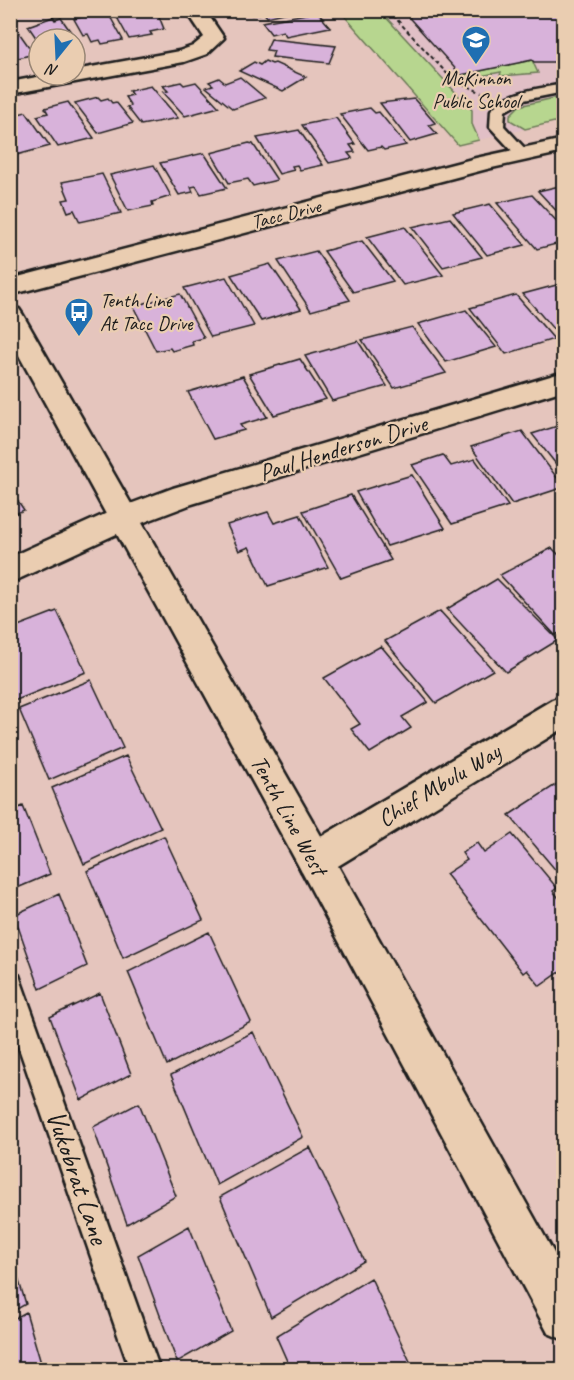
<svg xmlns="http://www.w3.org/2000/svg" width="574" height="1380" font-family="Caveat,sans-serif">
	<rect width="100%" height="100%" fill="#e5c5bd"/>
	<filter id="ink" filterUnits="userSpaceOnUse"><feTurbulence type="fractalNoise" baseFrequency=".0167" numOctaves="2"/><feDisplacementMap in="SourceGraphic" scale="12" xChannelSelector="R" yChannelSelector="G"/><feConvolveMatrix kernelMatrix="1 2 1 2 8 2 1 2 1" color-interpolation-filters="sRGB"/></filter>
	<g filter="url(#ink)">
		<path fill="#e1bfc6" d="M340 11H563V120L458 145Z"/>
		<path fill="#b7d68f" stroke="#6a7956" stroke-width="1.5" d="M340 11H380L472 110V124L479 140 458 145Z
			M532 60 538 73 500 76 501 72 466 79 461 75Z
			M563 96V120L525 129 510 120V115L519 106Z"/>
		<path fill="#d8b2da" stroke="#1c1c1c" stroke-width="1.5" d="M113 10H153L158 14 164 29 150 32 152 35 129 39Z
			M248 10H297L267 17 264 13 252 15Z
			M402 10H560L564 14V62H534L532 60 461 75Z
			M107 11 123 40 102 44 100 40 92 42 88 34 83 35 74 19Z
			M317 12 330 27 286 36 283 31 271 34 262 22Z
			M53 17 55 20 61 18 80 45 75 47V39H39V42L28 26Z
			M15 27 34 54 10 60V28Z
			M271 39 336 46 329 63 272 57 274 51 266 50Z
			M265 61 272 64 275 63 306 77 283 91 239 71 254 62 260 65Z
			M240 77 265 98 233 109 206 87 213 85 209 82 219 78 225 83Z
			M181 82 184 85 196 82 219 107 185 116 163 92 168 91 163 86Z
			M151 86 178 118 141 125 127 107 131 106 125 97 132 95 129 91Z
			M98 97 101 100 108 98 112 103 116 102 133 123 98 133 75 103Z
			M414 99 435 123 429 125 437 134 410 142 380 103Z
			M68 102 94 138 58 147 37 116 48 113 45 108Z
			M370 108 375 113 379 112 406 145 384 150 381 147 368 150 340 114Z
			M26 112 50 146 13 156 10 151V116Z
			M336 118 355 144 350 145 355 152 348 153 352 158 329 163 302 125Z
			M299 130 323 165 300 170 297 165 292 166 294 170 279 174 257 138Z
			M249 143 253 144 277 180 253 186 248 179 229 183 211 153Z
			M204 153 227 188 201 194 196 186 191 187 193 192 179 195 160 163Z
			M154 165 171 196 152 202 153 206 128 211 110 175Z
			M102 174 121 213 80 222 74 210 68 212 63 200 69 199 62 182Z
			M564 185V219L538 191Z
			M532 195 564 229V242L537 249 497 203Z
			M490 204 525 245 487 255 453 213Z
			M450 218 482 257 443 267 412 227Z
			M405 227 443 275 403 285 367 237Z
			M362 241 393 281 353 292 324 251Z
			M316 251 350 300 311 311 278 261Z
			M270 264 301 309 261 321 231 275Z
			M226 277 254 326 211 337 184 288Z
			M564 283V337L561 338 523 294Z
			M180 294 204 338 192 341 193 345 172 351 170 348 156 351 133 306Z
			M516 295 554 339 506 354 470 308Z
			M466 310 496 347 446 362 418 324Z
			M412 327 446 373 394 388 362 340Z
			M358 341 387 386 332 401 305 356Z
			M300 359 326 399 274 415 249 374Z
			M243 376 267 417 240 425 244 430 213 439 188 392Z
			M564 424V474L532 434Z
			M522 431 564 487 512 504 471 447Z
			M443 455 451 466 475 459 508 506 452 524 412 465Z
			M412 475 445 528 387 546 356 492Z
			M10 489 24 510 10 516Z
			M351 495 391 560 341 578 303 511Z
			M268 512 274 523 300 515 328 567 268 586 249 547 239 551 227 525Z
			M552 548 564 560V631L555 635 500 575Z
			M497 579 558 640 506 672 447 609Z
			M57 611 86 672 14 701 10 692V629Z
			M440 611 493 670 436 703 385 641Z
			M381 646 428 702 402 717 411 728 370 753 351 729 360 724 324 678Z
			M91 680 123 748 49 780 19 709Z
			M126 756 161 828 84 864 52 788Z
			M563 780H564V880L509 815Z
			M23 806 50 874 10 891V812Z
			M512 834 557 888 553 891 564 904V944L560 946 564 951V969L540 986 527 970 523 973 446 874 467 860 462 853 477 843 484 853Z
			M164 836 203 920 123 958 87 871Z
			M59 894 87 966 40 989 14 915Z
			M209 932 251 1022 167 1065 128 972Z
			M100 993 131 1074 81 1100 50 1017Z
			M253 1032 303 1137 217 1185 171 1075Z
			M139 1103 176 1196 127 1224 93 1127Z
			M310 1147 364 1261 271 1317 220 1197Z
			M189 1226 231 1331 177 1362 138 1255Z
			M10 1252 26 1304 10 1313Z
			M371 1278 414 1370H291L276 1336Z
			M26 1312 43 1370H10V1321Z"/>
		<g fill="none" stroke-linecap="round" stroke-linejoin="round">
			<g stroke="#1c1c1c" stroke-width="5">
				<path id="lane" d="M564 84V92L524 100 505 111 504 126 529 153 527 156H517L490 127 491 110C508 90 540 89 564 84Z
					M10 972 19 975 22 984 160 1370H130L10 1022Z"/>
			</g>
			<g stroke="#1c1c1c" stroke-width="5">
				<path id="street" d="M186 10H205L224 38 207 54 184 62 10 94V82L48 75H75V70L179 51 193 46 204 37Z
					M564 372V390L192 504 134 526 10 583V557L114 510 173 488Z
					M564 696V728L328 872 315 877 302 872 297 860 302 848 552 700Z"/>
			</g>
			<g stroke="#1c1c1c" stroke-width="5">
				<path id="secondary" d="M564 139V152L487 169 10 295V279L476 158Z
					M10 307 19 309 23 315 328 848 564 1271V1340L548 1333 302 872 10 339Z"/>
			</g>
			<path stroke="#1c1c1c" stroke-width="2" stroke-dasharray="4 3" stroke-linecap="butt" d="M388 10 452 79 482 93"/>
			<use href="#lane" fill="#eacdb1" fill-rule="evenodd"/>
			<use href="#street" fill="#eacdb1" fill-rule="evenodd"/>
			<use href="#secondary" fill="#eacdb1" fill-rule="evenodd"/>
		</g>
	</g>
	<defs>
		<g id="school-pin" transform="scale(1.5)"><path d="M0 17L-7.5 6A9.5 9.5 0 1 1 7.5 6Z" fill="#1f6fb2" stroke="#eacdb1"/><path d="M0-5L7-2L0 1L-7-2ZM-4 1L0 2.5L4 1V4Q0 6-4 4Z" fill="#fff"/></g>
		<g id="bus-pin" transform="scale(1.5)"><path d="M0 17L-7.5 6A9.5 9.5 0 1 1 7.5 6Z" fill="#1f6fb2" stroke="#eacdb1"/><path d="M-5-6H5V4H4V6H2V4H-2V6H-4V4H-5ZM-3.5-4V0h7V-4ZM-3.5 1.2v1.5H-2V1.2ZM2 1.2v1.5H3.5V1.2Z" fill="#fff"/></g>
	</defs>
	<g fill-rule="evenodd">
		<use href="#school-pin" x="476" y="40"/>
		<use href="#bus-pin" x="79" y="312"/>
	</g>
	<g text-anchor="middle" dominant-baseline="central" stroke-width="4.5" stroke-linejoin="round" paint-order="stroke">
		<g font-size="20" fill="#1c1c1c" stroke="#eacdb1">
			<text x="476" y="78">McKinnon<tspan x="476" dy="23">Public School</tspan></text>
			<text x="100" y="300" text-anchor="start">Tenth Line<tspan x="100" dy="23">At Tacc Drive</tspan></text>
		</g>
		<g font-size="20" fill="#1c1c1c" stroke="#eacdb1">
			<text transform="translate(286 214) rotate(-14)">Tacc Drive</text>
		</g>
		<g font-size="24" fill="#1c1c1c" stroke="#eacdb1">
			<text transform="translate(343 448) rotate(-17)">Paul Henderson Drive</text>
			<text transform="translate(439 785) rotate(-31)">Chief Mbulu Way</text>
			<text transform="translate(289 815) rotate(61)">Tenth Line West</text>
		</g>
		<g font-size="28" fill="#1c1c1c" stroke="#eacdb1">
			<text transform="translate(78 1177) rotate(71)">Vukobrat Lane</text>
		</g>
	</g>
	<rect width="574" height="1380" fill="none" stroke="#eacdb1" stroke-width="36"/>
	<rect x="18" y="18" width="538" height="1344" fill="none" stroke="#1c1c1c" stroke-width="2" filter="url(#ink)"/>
	<g transform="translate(57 57) rotate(198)"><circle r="28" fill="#eacdb1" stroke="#988675" stroke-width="1.5"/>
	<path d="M0-4.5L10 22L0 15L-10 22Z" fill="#1f6fb2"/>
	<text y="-9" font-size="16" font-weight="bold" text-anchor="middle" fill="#1c1c1c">N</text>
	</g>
</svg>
